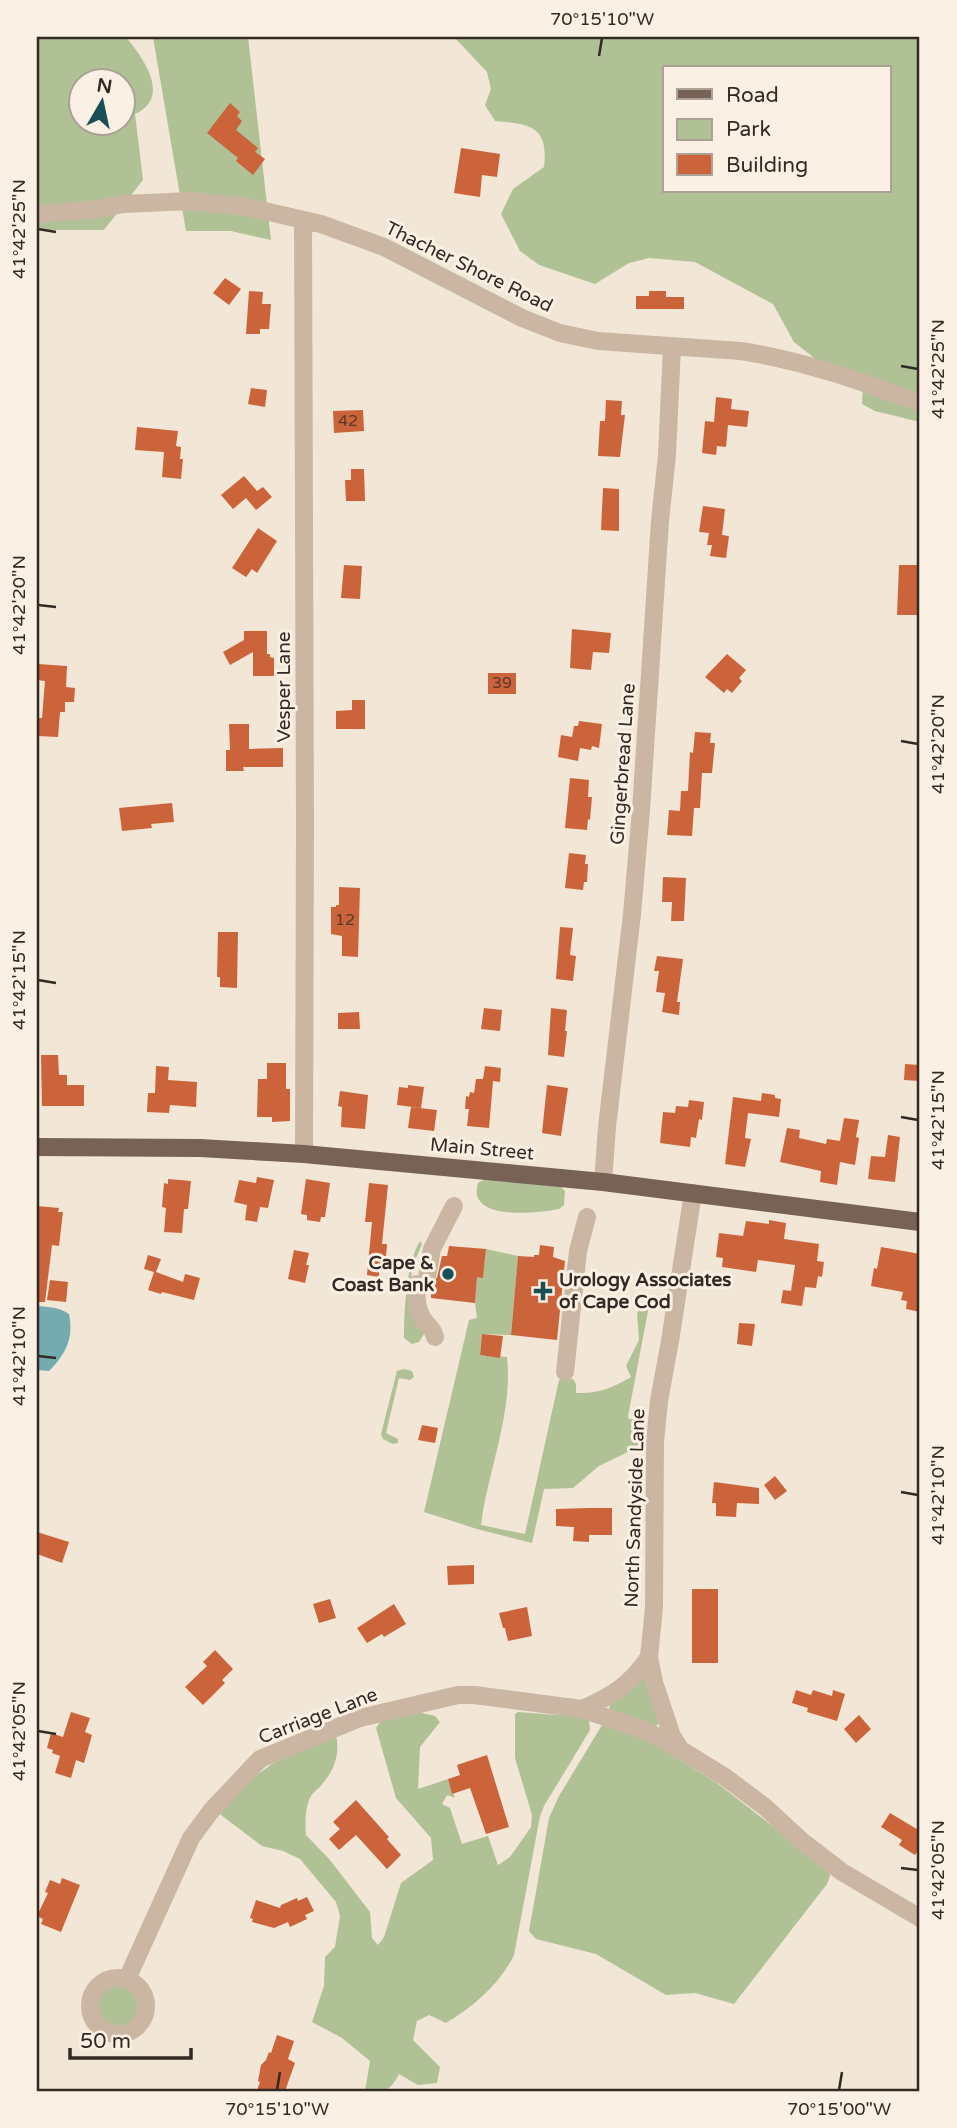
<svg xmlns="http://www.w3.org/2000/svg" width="957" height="2128" font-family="'Varela Round',sans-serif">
	<rect width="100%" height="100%" fill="#f2e6d6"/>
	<path fill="#b1c196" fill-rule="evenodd" d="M37 37H126C143 58 172 97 135 114L143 180 104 230H37ZM80 80H122V122H80Z
		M153 37H248L271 240 231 231H186Z
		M454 37H920V422L875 411 862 404 863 387 842 380 794 342 773 304 695 262 649 258 629 263 595 284 539 265 520 251 501 214 513 189 544 167C549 126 530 124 495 121L485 105 491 89 487 72ZM665 68H889V191H665Z
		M485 1179 561 1187 565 1191 564 1205 559 1209C538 1213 466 1222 478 1183Z
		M420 1241 422 1244 416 1258 414 1269H412L411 1283 424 1334 419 1342 412 1344 404 1338C404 1311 406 1264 420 1241Z
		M486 1249 518 1256 511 1335 482 1334 480 1355 507 1357C513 1414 488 1470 481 1525L525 1534 559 1380 573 1379 576 1384V1393C597 1394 613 1388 631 1377L626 1366 639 1340 637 1313 640 1307 649 1306 628 1416 629 1419H633L635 1412 644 1421 647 1428 636 1448 599 1466 573 1488 544 1489 532 1543 477 1529 424 1512 469 1320 477 1318 475 1303 477 1277H483Z
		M404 1369 412 1371 414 1377 410 1380 399 1378 386 1433 398 1439V1443L393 1444 383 1439 381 1434 397 1371Z
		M643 1678 646 1679 659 1723 655 1727 609 1710 610 1704Z
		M413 1711 435 1716 440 1722 420 1747 418 1789 448 1779 455 1798 447 1795 442 1804 450 1808 462 1844 488 1836 498 1865 510 1857 531 1827 532 1815 515 1758V1714L518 1712 583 1717 589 1721 590 1730 544 1806 540 1816 514 1955C500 1984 473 2007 446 2023L429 2015 417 2021 413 2040 440 2067 437 2083 418 2085 399 2074C390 2092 385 2091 365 2091L370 2061 342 2038 312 2022 324 1986 325 1957 335 1947 340 1916 336 1902 300 1859 283 1851 262 1846 221 1815 219 1811 247 1782 272 1764 331 1735H336C340 1753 335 1769 323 1783 320 1788 314 1791 311 1796 305 1806 305 1824 306 1835L330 1860 370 1912 372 1938 378 1945 384 1937 401 1883 433 1860 431 1838 396 1798 376 1728 381 1721Z
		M602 1725 650 1741 717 1783 829 1870 830 1876 827 1884 734 2004 695 1993 666 1995 596 1954 536 1939 529 1931 549 1818 559 1796Z
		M97 2005a21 21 0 1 1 42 0a21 21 0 1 1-42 0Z"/>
	<path fill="#74abb0" d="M37 1306C49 1307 59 1307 69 1314 74 1338 66 1354 49 1371L37 1370Z"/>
	<path fill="#cb643b" d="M230 103 240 112 237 116 242 121 236 130 258 148 255 152 265 159 253 175 236 161 238 158 207 133Z
		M461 148 500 154 497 177 482 175 480 197 454 193Z
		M225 278 241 289 229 305 213 293Z
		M249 291 263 292 262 304H271L269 329H260V334H246Z
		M649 291H666V297H684V309H636V296H649Z
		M251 388 267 390 265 407 248 404Z
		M716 397 732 399 731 409 749 411 747 427 728 425 726 447 717 446 716 455 702 453 705 421 714 422Z
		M606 400 622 401 621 415H625L620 457 598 456 600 421H605Z
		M363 410 364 431 334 433 333 411Z
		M137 427 178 431 176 446 181 447 180 459H183L181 479 162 477 164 452 135 450Z
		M351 469H364L365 501H346L345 480H351Z
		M244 476 257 491 263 487 272 497 256 510 246 498 233 509 221 495Z
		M603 488 619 489V531L601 530Z
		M703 506 725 509 722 535 729 536 726 558 710 556 712 545H707L709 533 699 532Z
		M258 528 277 541 257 573 252 569 246 577 232 568Z
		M344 565 362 566 360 599 341 598Z
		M899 565H920L918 615H897Z
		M572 629 611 633 609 653 593 652 591 670 570 668Z
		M244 631H267V654H270V657L274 658V676H253V652L230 665 223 652 244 640Z
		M727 654 746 670 739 678 742 681 732 693 727 689 724 693 705 677Z
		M38 664 67 666 66 687 75 688 74 702H65V712H60L58 737 38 736 39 718H42L45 681 37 680Z
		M488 673H516V694H488Z
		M352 700H365V729H336V711L352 710Z
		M579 721 602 724 599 748 592 746 591 750 580 748 578 761 558 757 561 735 572 737 574 726H578Z
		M229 724H249V749L283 748V767H243L244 771H226V750H230Z
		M695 732 711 733 710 743H715L712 773H702L700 808H694L692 836 667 835 669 810 680 811 681 791H688L690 752 693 753Z
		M570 778 589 780 588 797H592L590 820 588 819 587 830 565 828Z
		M172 803 174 822 151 824 152 828 122 831 119 808Z
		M569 853 586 855 585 864H588L587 882H584L583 890 565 888Z
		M663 877 686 878 684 921H671L672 902H662Z
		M339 887 360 888 358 957 342 956V936L331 934V907H336V905H339Z
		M560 927 573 928 570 955 576 956 573 981 556 979Z
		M218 932H238L237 988 220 987V977H217Z
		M657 956 683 959 677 1002H680L679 1015 662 1012 665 993 656 992 659 971H654Z
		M484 1008 502 1010 500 1031 481 1029Z
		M551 1008 567 1010 565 1031H567L564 1057 548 1055Z
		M359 1012 360 1029H338V1013Z
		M41 1055H58L59 1075H67V1085H84V1106H42Z
		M267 1063H286V1089H290V1121L272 1122V1117H257L258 1079H267Z
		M905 1064 920 1065V1081L904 1080Z
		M156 1066 169 1067 168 1080 197 1082 196 1107 170 1105 169 1113 147 1112 148 1093H155Z
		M485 1066 501 1068 500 1082 493 1081 489 1128 467 1126 469 1109H465L466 1096 469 1097 470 1092 474 1093 476 1079H483Z
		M408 1085 424 1087 421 1108 397 1105 399 1087 408 1088Z
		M547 1085 568 1088 561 1136 542 1133Z
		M340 1091 368 1095 365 1129 341 1127 342 1107 338 1106Z
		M762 1093 775 1095V1098L781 1099 779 1117 748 1113 745 1138 751 1139 745 1167 725 1164 733 1097 761 1101Z
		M689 1100 704 1102 702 1120 699 1119 696 1138 691 1137 690 1147 660 1143 663 1112 675 1113 676 1106 688 1107Z
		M411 1107 437 1110 434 1131 408 1128Z
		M844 1118 859 1120 856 1137 859 1138 855 1165 840 1162 837 1185 820 1182 821 1171 780 1162 787 1128 800 1130 799 1138 826 1144 827 1139 840 1141Z
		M888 1135 900 1137 895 1182 868 1179 871 1156 885 1157Z
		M257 1177 274 1180 268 1208 260 1207 257 1222 245 1220 247 1205 234 1202 239 1180 256 1183Z
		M168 1179 191 1181 188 1209H184L182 1233 164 1232 166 1208 162 1207 164 1183 168 1184Z
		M306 1179 330 1183 325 1217H321L320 1222 307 1220V1215L301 1214Z
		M369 1183 388 1185 382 1244H387L385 1270H379V1277L367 1275 372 1222H365Z
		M37 1206 59 1208 58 1212H63L59 1246 52 1245 45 1302H37V1262L39 1242H37Z
		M769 1220 786 1223 784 1239 819 1244 817 1261 824 1262 822 1277 818 1276 816 1288 805 1287 802 1306 781 1303 783 1290 791 1291 795 1265 758 1260 756 1272 722 1267 723 1258 716 1257 719 1233 743 1236 746 1221 769 1224Z
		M540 1245 554 1247 553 1257 565 1261 557 1340 511 1335 518 1256 534 1257V1255H539Z
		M449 1246 486 1249 483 1278 477 1277 475 1303 431 1298V1286H428V1282L437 1278 442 1256H447Z
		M881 1247 920 1254V1312L906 1309 907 1301 901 1300 903 1292 871 1286 874 1268 877 1269Z
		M294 1250 309 1253 306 1265H309L305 1283 288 1279Z
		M148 1255 161 1259 156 1272 183 1282 185 1274 200 1278 194 1300 162 1292 161 1294 148 1290 154 1272 144 1269Z
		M50 1280 68 1282 66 1302 47 1300Z
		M739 1323 755 1324 752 1346 737 1344Z
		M482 1334 503 1336 500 1358 480 1355Z
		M422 1425 438 1428 435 1443 418 1440Z
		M775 1476 787 1491 775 1500 764 1485Z
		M714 1482 759 1488V1504L737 1503 736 1517 716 1516V1503H712Z
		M589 1508H612V1535H589V1542L573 1541 574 1527 556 1526V1509Z
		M37 1532 69 1542 62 1563 37 1554Z
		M474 1565V1584L448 1585 447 1566Z
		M692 1589H718V1663H692Z
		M330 1599 336 1618 319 1623 313 1604Z
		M394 1604 406 1624 384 1637 382 1634 367 1643 357 1628Z
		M527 1607 532 1636 508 1641 505 1628H503L499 1613Z
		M215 1650 233 1669 222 1680 225 1683 203 1705 185 1687 207 1666 203 1662Z
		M796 1690 811 1695 813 1690 832 1696 833 1690 845 1694 837 1721 807 1712 808 1708 792 1703Z
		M71 1712 90 1718 85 1732 92 1735 84 1763 76 1760 71 1778 55 1773 60 1756 52 1753 53 1750 47 1748 51 1733 63 1737Z
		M859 1715 871 1729 856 1743 844 1729Z
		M487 1755 509 1827 486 1834 470 1788 452 1794 448 1779 460 1775 457 1765Z
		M356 1800 389 1837 387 1839 401 1855 387 1869 356 1835 339 1850 329 1839 340 1829 333 1822Z
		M890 1813 920 1831V1848L915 1855 899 1845 902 1840 881 1827Z
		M62 1878 80 1885 61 1932 41 1924 43 1919 37 1916 48 1893 45 1892 50 1880 60 1884Z
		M307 1897 314 1911 305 1915 307 1919 290 1927 288 1922 274 1928 252 1922 253 1919 250 1918 256 1900 280 1908 281 1905 297 1898 298 1901Z
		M277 2035 294 2041 288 2059 295 2063 285 2091H257L260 2082 258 2081 261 2065 266 2060 269 2052 271 2053Z"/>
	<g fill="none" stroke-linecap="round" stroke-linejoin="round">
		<path stroke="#ccc0b3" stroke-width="18" stroke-dasharray="18 9" stroke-linecap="butt" d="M426 1285 428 1271"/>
		<path stroke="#cab6a2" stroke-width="18" d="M37 214 90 210 124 204 191 201 247 207 321 224 384 247 522 318 560 333 598 341 741 351C805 361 860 381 920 403
			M303 220 305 825 304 1154
			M603 1182 607 1127 632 914 641 810 660 521 667 455 672 347
			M693 1193 670 1341 659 1401 655 1442 654 1608 649 1657 654 1682 672 1736 681 1750 725 1777 765 1807 803 1842 842 1872 920 1918
			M428 1271 432 1249 454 1206
			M417 1284C416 1299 416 1311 426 1323 431 1328 433 1330 435 1337
			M565 1372 578 1251 587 1217
			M582 1709C612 1696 630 1685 649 1657
			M90 2006a28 28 0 1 1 56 0a28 28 0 1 1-56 0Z
			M127 1979 191 1838 211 1811 260 1759 360 1718 458 1695H474L582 1709 649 1732 678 1749"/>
		<path stroke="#776255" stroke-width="18" d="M37 1147 200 1148 304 1154 603 1182 920 1222"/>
	</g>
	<path fill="none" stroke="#342a25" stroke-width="2.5" d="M599 56 602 38M38 229 56 232M901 366 918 369M38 605 56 607M901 741 918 744M38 980 56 983M901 1117 918 1120M38 1356 56 1358M901 1492 918 1495M38 1731 56 1734M901 1868 918 1870M277 2090 280 2072M839 2090 842 2072"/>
	<g fill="#195057" stroke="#faf0e3" stroke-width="2.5">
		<circle cx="448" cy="1274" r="7"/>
		<path d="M539.5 1280.5h7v7h7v7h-7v7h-7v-7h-7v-7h7z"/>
	</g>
	<g text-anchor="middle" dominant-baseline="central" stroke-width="6" stroke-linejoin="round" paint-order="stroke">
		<g font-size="16" fill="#5a382a">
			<text x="348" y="421">42</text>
			<text x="502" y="683">39</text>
			<text x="345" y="920">12</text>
		</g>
		<g font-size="19" fill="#342a25" stroke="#faf0e3">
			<text transform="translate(469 267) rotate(26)">Thacher Shore Road</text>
			<text transform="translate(284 687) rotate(-90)">Vesper Lane</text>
			<text transform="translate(623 764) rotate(-86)">Gingerbread Lane</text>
			<text transform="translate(482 1149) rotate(5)">Main Street</text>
			<text transform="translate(635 1508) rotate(-88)">North Sandyside Lane</text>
			<text transform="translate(318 1716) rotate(-21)">Carriage Lane</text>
		</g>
		<g font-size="19" font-weight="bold" fill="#342a25" stroke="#faf0e3" text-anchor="end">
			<text x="434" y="1263">Cape &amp;<tspan x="434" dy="22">Coast Bank</tspan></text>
			<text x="559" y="1280" text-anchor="start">Urology Associates<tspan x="559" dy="22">of Cape Cod</tspan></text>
		</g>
	</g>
	<rect width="957" height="2128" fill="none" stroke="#faf0e3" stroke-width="77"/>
	<rect x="663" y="66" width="228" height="126" fill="#faf0e3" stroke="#aba197" stroke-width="2"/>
	<rect x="677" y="89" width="35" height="10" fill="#776255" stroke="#aba197" stroke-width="2"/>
	<text x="726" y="102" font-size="21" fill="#342a25">Road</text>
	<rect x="677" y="119" width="35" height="21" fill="#b1c196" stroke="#aba197" stroke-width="2"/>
	<text x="726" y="136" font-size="21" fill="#342a25">Park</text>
	<rect x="677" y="154" width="35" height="21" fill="#cb643b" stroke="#aba197" stroke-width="2"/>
	<text x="726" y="172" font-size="21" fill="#342a25">Building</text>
	<g transform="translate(102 102) rotate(9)"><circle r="33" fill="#faf0e3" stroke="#aba197" stroke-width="2"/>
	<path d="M0-5L12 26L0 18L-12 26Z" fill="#195057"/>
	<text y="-10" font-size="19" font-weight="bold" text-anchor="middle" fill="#342a25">N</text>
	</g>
	<path d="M70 2048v10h121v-10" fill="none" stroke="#342a25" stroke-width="3.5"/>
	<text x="80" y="2048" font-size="21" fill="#342a25" stroke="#faf0e3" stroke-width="5" paint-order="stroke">50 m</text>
	<rect x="38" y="38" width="880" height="2052" fill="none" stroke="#342a25" stroke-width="2.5"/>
	<g font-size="18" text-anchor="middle" fill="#342a25">
		<text x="602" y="25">70°15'10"W</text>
		<text transform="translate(19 229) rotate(-90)" y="6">41°42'25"N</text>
		<text transform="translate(938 369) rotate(-90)" y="6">41°42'25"N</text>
		<text transform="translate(19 605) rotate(-90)" y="6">41°42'20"N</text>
		<text transform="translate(938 744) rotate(-90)" y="6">41°42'20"N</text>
		<text transform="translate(19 980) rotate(-90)" y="6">41°42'15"N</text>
		<text transform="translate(938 1120) rotate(-90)" y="6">41°42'15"N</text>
		<text transform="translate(19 1356) rotate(-90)" y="6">41°42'10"N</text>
		<text transform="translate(938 1495) rotate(-90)" y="6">41°42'10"N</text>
		<text transform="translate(19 1731) rotate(-90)" y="6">41°42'05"N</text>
		<text transform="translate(938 1870) rotate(-90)" y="6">41°42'05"N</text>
		<text x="277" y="2115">70°15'10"W</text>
		<text x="839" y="2115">70°15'00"W</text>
	</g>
</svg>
